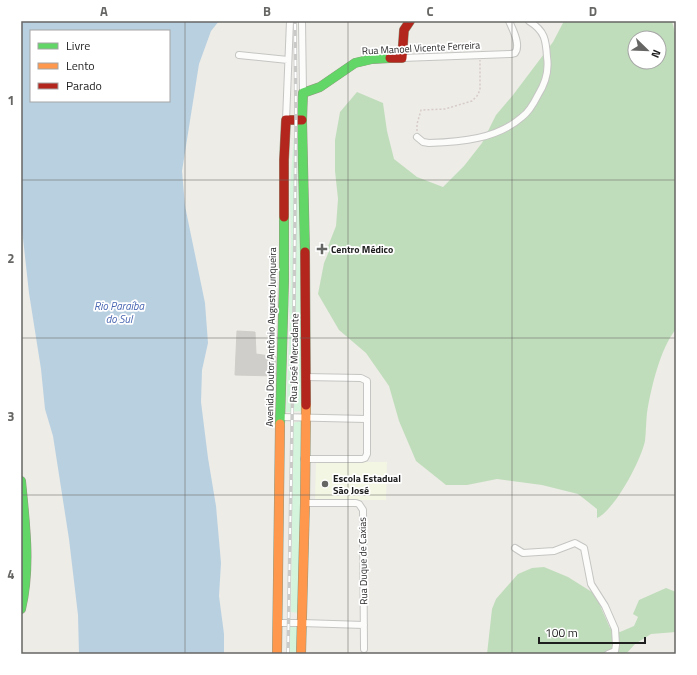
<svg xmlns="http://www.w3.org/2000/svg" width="697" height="675" font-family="'Titillium Web',sans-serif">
	<rect width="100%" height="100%" fill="#edece7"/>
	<path fill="#f3f6e2" d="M316 462H387L386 500H315Z"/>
	<path fill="#c0ddbb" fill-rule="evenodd" d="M564 21H672L676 37V329C660 349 651 388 647 413 646 422 646 432 645 441 641 460 615 510 597 518V509L578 494 542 485 497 479 467 485H446L416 461 399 421 389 386 366 353 339 330 318 294 324 263 330 249H327L336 226 338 199 335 171V140L340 112 357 92 383 103 387 131 394 159 417 177 443 187 464 166 482 143 496 115 513 95 553 42ZM635 38H659V62H635Z
		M544 567 568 577 595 594 610 628 620 632 634 626 638 617 633 614 639 600 666 588 676 592V632L651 634 635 644 626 654H487L492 609 496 599 518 574 532 568Z"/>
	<path fill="#d4f4db" d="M302 131 303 411 286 412 290 318 288 304 291 285 290 262 291 242 290 189 294 135Z
		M304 420 299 613 291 612 293 423Z
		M301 624 300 654H289L290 626Z"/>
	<path fill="#b9d0e1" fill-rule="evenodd" d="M21 21H219L211 31 199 64 182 171 185 206 205 303 208 343 202 370 201 402 208 458 216 506 221 563 219 596 224 634V654H79L78 615 69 539 53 436 45 409 41 369 29 293 21 220ZM31 31H169V101H31Z"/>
	<path fill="#cfceca" stroke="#d0cec8" d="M237 331 255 332 256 354 276 357V376L235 375Z"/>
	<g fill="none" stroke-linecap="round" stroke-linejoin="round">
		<g stroke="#c5c5c3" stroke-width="8">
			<path id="street" d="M302 21 303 93
				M239 55 288 60
				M402 58 511 54 515 53C521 45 513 30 509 21
				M286 120 290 21
				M417 137 423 142 429 143C461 142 497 139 522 117 529 112 534 103 538 95 545 84 549 70 547 57 546 40 545 31 529 21
				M281 417 366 419
				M304 459H362L365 458 367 454V381L361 378 305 377
				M305 503H356L359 504 363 510 364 649
				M515 548 523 553 554 551 575 543 584 548 591 584 605 606 615 629 616 645 615 651 608 654
				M277 623H302L364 625"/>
		</g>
		<g stroke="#91987e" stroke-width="10">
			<path id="fast" d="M305 252 302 120 303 93 320 87 355 63 372 59 390 58
				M280 424 284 280V217
				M21 481C25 524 31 566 21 609"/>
		</g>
		<g stroke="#91987e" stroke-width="10">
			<path id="slow" d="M277 654 280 424
				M301 654 305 503 306 405"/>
		</g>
		<g stroke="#91987e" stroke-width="10">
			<path id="jam" d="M390 58H402L404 30 410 21
				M284 217V160L286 120H302
				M305 252 306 405"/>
		</g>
		<path stroke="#d7cbc7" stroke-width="1.5" stroke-dasharray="2 2" stroke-linecap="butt" d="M417 131V124L421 110 445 109 472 101 477 96 480 90V60"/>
		<use href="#street" stroke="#fcfcfb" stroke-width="6"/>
		<use href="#fast" stroke="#63d668" stroke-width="9"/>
		<use href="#slow" stroke="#ff974d" stroke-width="9"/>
		<use href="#jam" stroke="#b3261e" stroke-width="9"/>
		<g stroke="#cacac9" stroke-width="3.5">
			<path id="rail" d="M288 654 294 309 296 120 295 21"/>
		</g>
		<use href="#rail" stroke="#fff" stroke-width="2" stroke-dasharray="6" stroke-linecap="butt"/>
	</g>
	<path fill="none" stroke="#666664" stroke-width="1" stroke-opacity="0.55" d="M185 21V654M348 21V654M512 21V654M21 180H676M21 338H676M21 495H676"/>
	<g fill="#666664" stroke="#fff" stroke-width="1.5">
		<path d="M320 243h4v4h4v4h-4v4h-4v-4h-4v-4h4z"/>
		<circle cx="325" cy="484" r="4"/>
	</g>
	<g text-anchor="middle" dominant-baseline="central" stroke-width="3.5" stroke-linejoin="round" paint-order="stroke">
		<g font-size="10" fill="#1e1e1e" stroke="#fff">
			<text transform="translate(421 48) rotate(-3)">Rua Manoel Vicente Ferreira</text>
			<text transform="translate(271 337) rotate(-89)">Avenida Doutor Antônio Augusto Junqueira</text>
			<text transform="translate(294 358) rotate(-89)">Rua José Mercadante</text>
			<text transform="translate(363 561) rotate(-91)">Rua Duque de Caxias</text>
		</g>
		<g font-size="10" font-weight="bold" fill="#1e1e1e" stroke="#fff" text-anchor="start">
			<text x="331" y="249">Centro Médico</text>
			<text x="333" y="478">Escola Estadual<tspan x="333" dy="12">São José</tspan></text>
		</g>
		<g font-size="11" font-style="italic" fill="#4765b1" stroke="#fff">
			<text x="119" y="306">Rio Paraíba<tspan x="119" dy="13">do Sul</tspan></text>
		</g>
	</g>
	<rect width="697" height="675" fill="none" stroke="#ffffff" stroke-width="44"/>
	<rect x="30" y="30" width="140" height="72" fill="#ffffff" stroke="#a5a5a5"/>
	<rect x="38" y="43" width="20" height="6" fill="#63d668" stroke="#a5a5a5"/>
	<text x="66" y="50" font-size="12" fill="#1e1e1e">Livre</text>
	<rect x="38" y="63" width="20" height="6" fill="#ff974d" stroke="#a5a5a5"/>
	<text x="66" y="70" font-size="12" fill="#1e1e1e">Lento</text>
	<rect x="38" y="83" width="20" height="6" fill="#b3261e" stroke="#a5a5a5"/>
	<text x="66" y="90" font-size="12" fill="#1e1e1e">Parado</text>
	<g transform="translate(647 50) rotate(113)"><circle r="19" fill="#ffffff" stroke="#a5a5a5"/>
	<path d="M0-3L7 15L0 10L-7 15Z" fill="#666664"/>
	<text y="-6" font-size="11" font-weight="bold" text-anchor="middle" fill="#1e1e1e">N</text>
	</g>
	<path d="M539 637v6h106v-6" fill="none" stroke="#1e1e1e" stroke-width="2"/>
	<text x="545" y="637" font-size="12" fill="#1e1e1e" stroke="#ffffff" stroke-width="3" paint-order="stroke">100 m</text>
	<rect x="22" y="22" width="653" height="631" fill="none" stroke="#666664" stroke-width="1.5"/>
	<g font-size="13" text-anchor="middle" font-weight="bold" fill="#666664">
		<text x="104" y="16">A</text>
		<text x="267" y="16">B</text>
		<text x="430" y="16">C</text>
		<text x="593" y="16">D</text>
		<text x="11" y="105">1</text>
		<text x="11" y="263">2</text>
		<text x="11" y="421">3</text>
		<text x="11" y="579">4</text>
	</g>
</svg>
